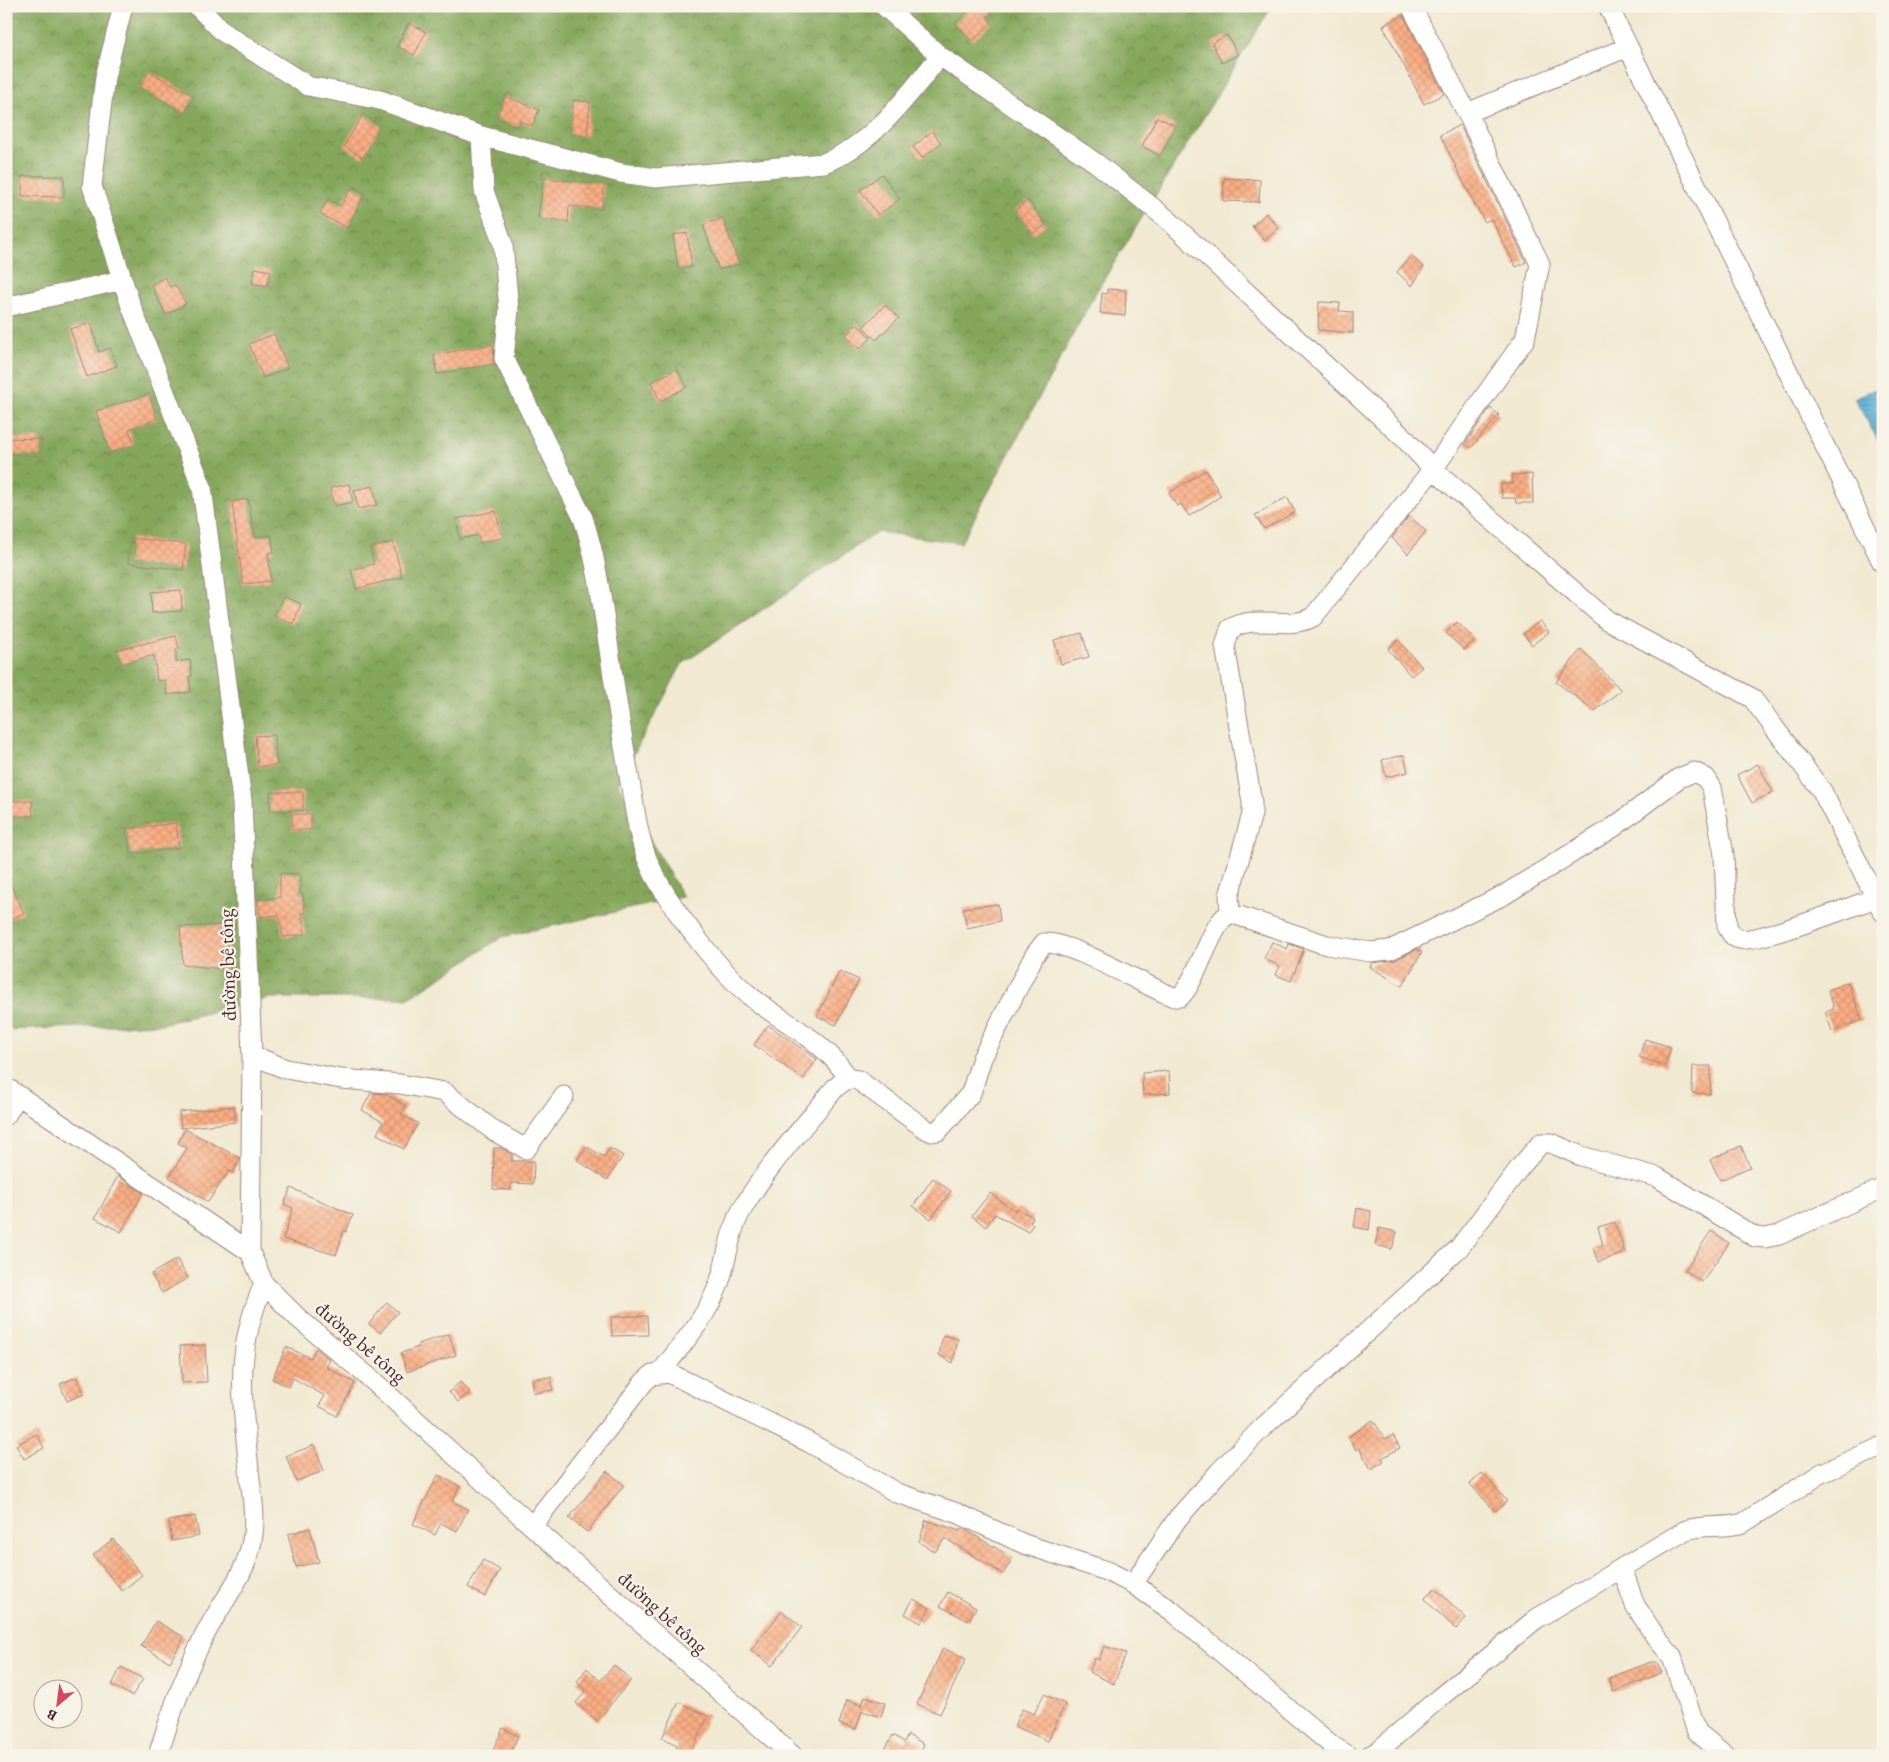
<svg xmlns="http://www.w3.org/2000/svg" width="1889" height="1762" font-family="'EB Garamond',serif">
	<defs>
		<pattern id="forest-crowns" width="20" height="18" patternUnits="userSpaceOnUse" patternTransform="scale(1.25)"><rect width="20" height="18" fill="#85a75c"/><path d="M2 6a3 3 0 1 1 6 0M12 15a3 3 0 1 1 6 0" fill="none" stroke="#6f874c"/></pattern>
		<pattern id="water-rules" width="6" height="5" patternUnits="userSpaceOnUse" patternTransform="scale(1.25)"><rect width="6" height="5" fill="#55afd2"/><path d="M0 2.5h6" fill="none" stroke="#488eab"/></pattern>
		<pattern id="building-cross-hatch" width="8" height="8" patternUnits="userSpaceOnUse" patternTransform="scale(1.25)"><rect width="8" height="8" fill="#f9ad83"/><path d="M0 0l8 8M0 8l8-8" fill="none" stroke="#d79471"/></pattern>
	</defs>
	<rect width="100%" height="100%" fill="#f7f3e8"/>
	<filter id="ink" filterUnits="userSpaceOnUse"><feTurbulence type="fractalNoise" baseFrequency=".02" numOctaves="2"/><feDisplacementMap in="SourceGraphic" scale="10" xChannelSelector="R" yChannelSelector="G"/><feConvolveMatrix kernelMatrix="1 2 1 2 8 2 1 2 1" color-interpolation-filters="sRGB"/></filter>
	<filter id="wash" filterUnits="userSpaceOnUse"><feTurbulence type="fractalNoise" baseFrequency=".0096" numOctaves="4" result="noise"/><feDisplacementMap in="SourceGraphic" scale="20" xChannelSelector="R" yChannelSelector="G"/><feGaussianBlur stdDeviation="1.12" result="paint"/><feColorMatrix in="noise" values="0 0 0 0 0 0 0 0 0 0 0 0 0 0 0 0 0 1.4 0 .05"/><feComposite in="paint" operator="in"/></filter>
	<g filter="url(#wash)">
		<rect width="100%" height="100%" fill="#f1e9d2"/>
		<path fill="url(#forest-crowns)" stroke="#686344" d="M6 6H1272L1095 294 961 543 878 532 682 664 618 784 683 897 502 937 409 998H271L161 1024 6 1030Z"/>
		<path fill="url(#water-rules)" stroke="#50677e" d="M1883 386V449L1854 398Z"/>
		<g id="blocks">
			<path fill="url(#building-cross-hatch)" d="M973 6H998L987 17 992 23 972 41 955 23Z
				M1403 15 1444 94 1424 104 1383 26Z
				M409 23 426 32 414 55 397 46Z
				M1227 35 1238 55 1222 63 1212 43Z
				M149 71 194 96 185 113 140 88Z
				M505 96 539 110 532 126 520 121 518 127 496 118Z
				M573 100 590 102 587 136 570 134Z
				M363 114 381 126 363 158 344 146Z
				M1157 117 1176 126 1160 156 1142 146Z
				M1460 125 1526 262 1516 267 1491 219 1485 222 1475 205 1440 135Z
				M932 131 941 143 922 158 913 147Z
				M882 174 900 199 878 215 860 190Z
				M22 176H64V197L22 196Z
				M543 178 604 184 602 209 569 206 568 222 538 219Z
				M1224 178 1260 180 1259 202 1223 201Z
				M352 186 365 193 347 228 320 214 328 199 341 206Z
				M1028 200 1046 225 1033 234 1015 210Z
				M1266 213 1279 228 1265 241 1252 226Z
				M723 218 739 264 719 270 703 225Z
				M687 233 692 267 678 269 673 235Z
				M1411 256 1424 267 1412 286 1397 272Z
				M255 268 271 271 267 286 252 283Z
				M165 277 170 287 175 285 186 304 166 315 151 285Z
				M1107 289 1126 290 1125 316 1100 313 1102 293 1107 294Z
				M1319 302 1340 303 1339 311 1353 312V333L1318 330Z
				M885 305 899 318 876 340 863 327Z
				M91 323 99 352 110 348 117 366 87 377 70 329Z
				M857 324 871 338 859 349 846 335Z
				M274 334 288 368 263 378 249 344Z
				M493 344 494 364 437 374 434 355Z
				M677 369 687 387 660 401 651 382Z
				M149 394 157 419 129 429 134 445 110 453 96 411Z
				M1490 408 1499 415 1471 448 1465 444Z
				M6 438 41 439V456L6 454Z
				M1206 470 1221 496 1189 516 1181 504 1177 506 1169 493Z
				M1532 474 1533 503H1516L1515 498H1502L1501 484H1513L1512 475Z
				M349 484 353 502 334 506 330 488Z
				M373 486 377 505 358 509 354 490Z
				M1287 497 1295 512 1264 529 1255 515Z
				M248 499 255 537 271 535 274 552 268 553 271 581 243 584 232 502Z
				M496 511 502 538 480 543 478 535 460 539 456 519Z
				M1409 516 1426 531 1408 554 1392 538Z
				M131 538 186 544 183 570 128 563Z
				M393 542 402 577 356 589 351 570 374 564 370 548Z
				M181 590 182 611 152 613 151 592Z
				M283 596 301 604 293 624 274 616Z
				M1540 621 1549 632 1532 645 1523 634Z
				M1457 622 1475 640 1464 650 1446 633Z
				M1082 633 1089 657 1061 664 1054 640Z
				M176 636 179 648 176 649V662L190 660 192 676 189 677 191 692 167 695 165 680 157 681 154 655 122 664 116 650Z
				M1398 640 1422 667 1411 676 1388 649Z
				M1581 649 1621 690 1595 711 1556 682Z
				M274 735 277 765 258 767 255 736Z
				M1404 755 1408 772 1386 777 1382 760Z
				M1758 764 1773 792 1752 803 1737 775Z
				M270 792H303V811H270Z
				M6 801H32L33 816H6Z
				M292 814H311V830H292Z
				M176 823 179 848 131 854 126 829Z
				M280 873 300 874V894H303L305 913H301L305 934 283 937 279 915 261 917 257 900 280 897Z
				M6 875 24 913 6 921Z
				M998 904 1000 921 967 928 963 908Z
				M226 925 228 957 225 969 183 965 180 927Z
				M1272 942 1287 949 1289 944 1304 949 1291 981 1276 975 1280 966 1264 959Z
				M1417 949 1422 952 1402 986 1370 967 1372 963 1395 960Z
				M840 971 859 980 836 1025 817 1016Z
				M1848 982 1862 1020 1832 1031 1825 1012 1834 1009 1828 990Z
				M768 1025 817 1059 803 1079 754 1045Z
				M1645 1039 1671 1047 1665 1066 1639 1057Z
				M1693 1066H1711L1710 1094 1692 1093Z
				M1169 1071 1170 1093 1143 1095 1142 1073Z
				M371 1093 385 1094 406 1106 401 1115 418 1123 404 1149 377 1134 383 1122 362 1110Z
				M234 1106 236 1122 181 1128 179 1112Z
				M185 1129 240 1158 233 1173 229 1171 208 1202 169 1177 187 1148 178 1143Z
				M586 1146 604 1157 610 1148 623 1156 607 1180 577 1160Z
				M1741 1146 1750 1167 1720 1180 1710 1160Z
				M494 1148H501L512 1154V1161H534L533 1184 511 1183V1190L493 1189Z
				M118 1176 143 1193 121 1232 95 1218Z
				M933 1178 951 1191 931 1219 913 1206Z
				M291 1188 353 1215 346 1232 344 1230 336 1255 283 1239 293 1208 284 1204Z
				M990 1193 1015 1211 1016 1208 1033 1217 1030 1222 1033 1224 1028 1232 995 1214 986 1227 972 1216Z
				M1357 1208 1371 1211 1369 1230 1354 1227Z
				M1615 1222 1625 1253 1598 1262 1593 1248 1603 1245 1598 1227Z
				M1379 1228 1397 1232 1392 1249 1375 1245Z
				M1711 1231 1729 1243 1702 1282 1685 1270Z
				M177 1259 188 1278 162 1293 151 1274Z
				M387 1302 398 1312 380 1333 369 1324Z
				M630 1316H647L648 1335 612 1336 611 1317Z
				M449 1334 456 1355 407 1372 401 1353 419 1347 418 1344Z
				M943 1335 958 1339 953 1363 939 1355Z
				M205 1345 207 1382 182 1383 180 1346Z
				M286 1347 311 1358 316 1348 330 1360 326 1367 355 1383 337 1416 319 1406 325 1396 293 1378 289 1387 272 1379Z
				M77 1377 84 1394 67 1401 60 1384Z
				M551 1377 553 1390 534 1393 532 1379Z
				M460 1382 470 1392 458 1402 449 1392Z
				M1373 1420 1385 1439 1393 1435 1400 1448 1382 1458 1384 1461 1371 1469 1359 1448 1356 1450 1348 1437Z
				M37 1434 44 1448 24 1459 16 1445Z
				M314 1445 324 1471 296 1481 286 1456Z
				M607 1471 624 1485 587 1532 569 1518Z
				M1482 1473 1507 1501 1495 1511 1470 1484Z
				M438 1475 460 1486 452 1501 468 1509 457 1531 441 1523 435 1535 413 1524Z
				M195 1516 199 1536 172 1541 169 1521Z
				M926 1520 960 1531 962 1528 1013 1558 1003 1574 945 1538 935 1552 919 1542Z
				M310 1528 319 1562 296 1567 288 1534Z
				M113 1539 142 1575 122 1591 93 1555Z
				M483 1560 500 1570 485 1597 468 1587Z
				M1435 1588 1466 1618 1456 1629 1424 1599Z
				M948 1592 976 1608 968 1621 940 1606Z
				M913 1599 930 1608 921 1623 905 1614Z
				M782 1611 802 1627 772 1666 751 1650Z
				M156 1621 184 1637 170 1662 141 1646Z
				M1104 1646 1126 1653 1114 1684 1089 1672 1095 1658 1099 1660Z
				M943 1648 966 1659 940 1714 917 1704Z
				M1651 1662H1657L1662 1673 1613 1692 1609 1678Z
				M614 1665 631 1680 597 1721 576 1703 586 1691 577 1682 587 1668 600 1681Z
				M121 1667 143 1679 132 1696 112 1685Z
				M1044 1694 1065 1704 1048 1741 1014 1726 1022 1709 1034 1714Z
				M865 1696 885 1703 881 1717 862 1711 856 1729 839 1724 847 1700 862 1705Z
				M679 1702 708 1716 689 1756H676L677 1745 662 1738Z
				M503 1728 518 1736 509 1756H500L492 1752Z
				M893 1735 904 1742 908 1735 924 1744 921 1751 930 1756H881Z"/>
		</g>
	</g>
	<g filter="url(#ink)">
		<use href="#blocks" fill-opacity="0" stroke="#9e847e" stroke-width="1"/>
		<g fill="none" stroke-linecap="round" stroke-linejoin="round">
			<g stroke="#9e847e" stroke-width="21">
				<path id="minor" d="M123 6 105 77 92 186 131 306 202 487 242 801 252 1055 250 1252 264 1284 298 1318 371 1379 532 1526 793 1756
					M197 6 223 32 308 86 380 100 481 136 484 191 503 244 509 310 504 358 583 518C598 563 603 610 610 656 616 696 622 736 629 776 635 809 638 844 654 874 674 912 718 969 750 996 783 1023 826 1041 848 1078
					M884 6 940 56 1096 163 1166 218 1405 439 1433 469 1313 617C1287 631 1257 613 1230 629L1225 646 1252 802V814L1229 896 1230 913
					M1411 6 1467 113 1540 264 1525 339 1433 469 1607 620 1752 698 1822 791 1883 912
					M1608 6 1883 564
					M1467 113 1628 47
					M481 136 621 173 656 178 824 163C874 144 907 96 940 56
					M6 307 122 280
					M252 1055 286 1069 341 1079 400 1084 444 1092 494 1131 526 1149 564 1096
					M6 1087 250 1252
					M6 1115 18 1095
					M661 1372C681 1345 703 1322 716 1291 727 1267 727 1238 739 1215 764 1169 803 1128 835 1088L848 1078 858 1080 924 1128 932 1132 938 1131 971 1093 982 1058 1034 956 1044 943C1071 941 1144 986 1174 997H1180C1198 980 1212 920 1230 913L1327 945 1370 952 1390 950 1504 895 1614 827 1679 778 1694 772 1706 778 1712 788 1724 855 1727 926C1730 932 1733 938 1740 939 1759 943 1852 906 1876 898
					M532 1526 644 1382 652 1375 669 1373 808 1442 897 1493 957 1513 1024 1544 1107 1571 1133 1584 1172 1611 1334 1747 1349 1756
					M1622 1568 1635 1605 1655 1636 1672 1657 1697 1732 1726 1756
					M1133 1584 1178 1518 1219 1472 1262 1428 1459 1248 1521 1166 1541 1143H1551L1581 1156 1657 1177 1755 1237 1765 1238 1779 1235 1883 1188
					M158 1756C171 1712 186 1669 208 1629 225 1597 249 1571 253 1534 256 1513 251 1491 249 1470 242 1399 234 1351 264 1284
					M1369 1756 1378 1751 1439 1698 1536 1619 1686 1530C1705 1524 1725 1529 1743 1523L1822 1473 1883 1446"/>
			</g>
			<use href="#minor" stroke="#fff" stroke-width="19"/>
		</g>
	</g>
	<g text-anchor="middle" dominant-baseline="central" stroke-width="4.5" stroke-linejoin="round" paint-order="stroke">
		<g font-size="20" fill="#4a1f2b" stroke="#f7f3e8">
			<text transform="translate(227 965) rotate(-92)">đường bê tông</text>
			<text transform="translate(361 1342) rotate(41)">đường bê tông</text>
			<text transform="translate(663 1612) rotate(42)">đường bê tông</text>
		</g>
	</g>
	<rect width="1889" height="1762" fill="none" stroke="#f7f3e8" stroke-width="25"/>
	<g transform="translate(58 1704) rotate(209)"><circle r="24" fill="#f7f3e8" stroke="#b29e9c"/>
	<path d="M0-4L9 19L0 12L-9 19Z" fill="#d1495b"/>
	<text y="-8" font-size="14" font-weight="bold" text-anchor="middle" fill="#4a1f2b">B</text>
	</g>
</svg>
